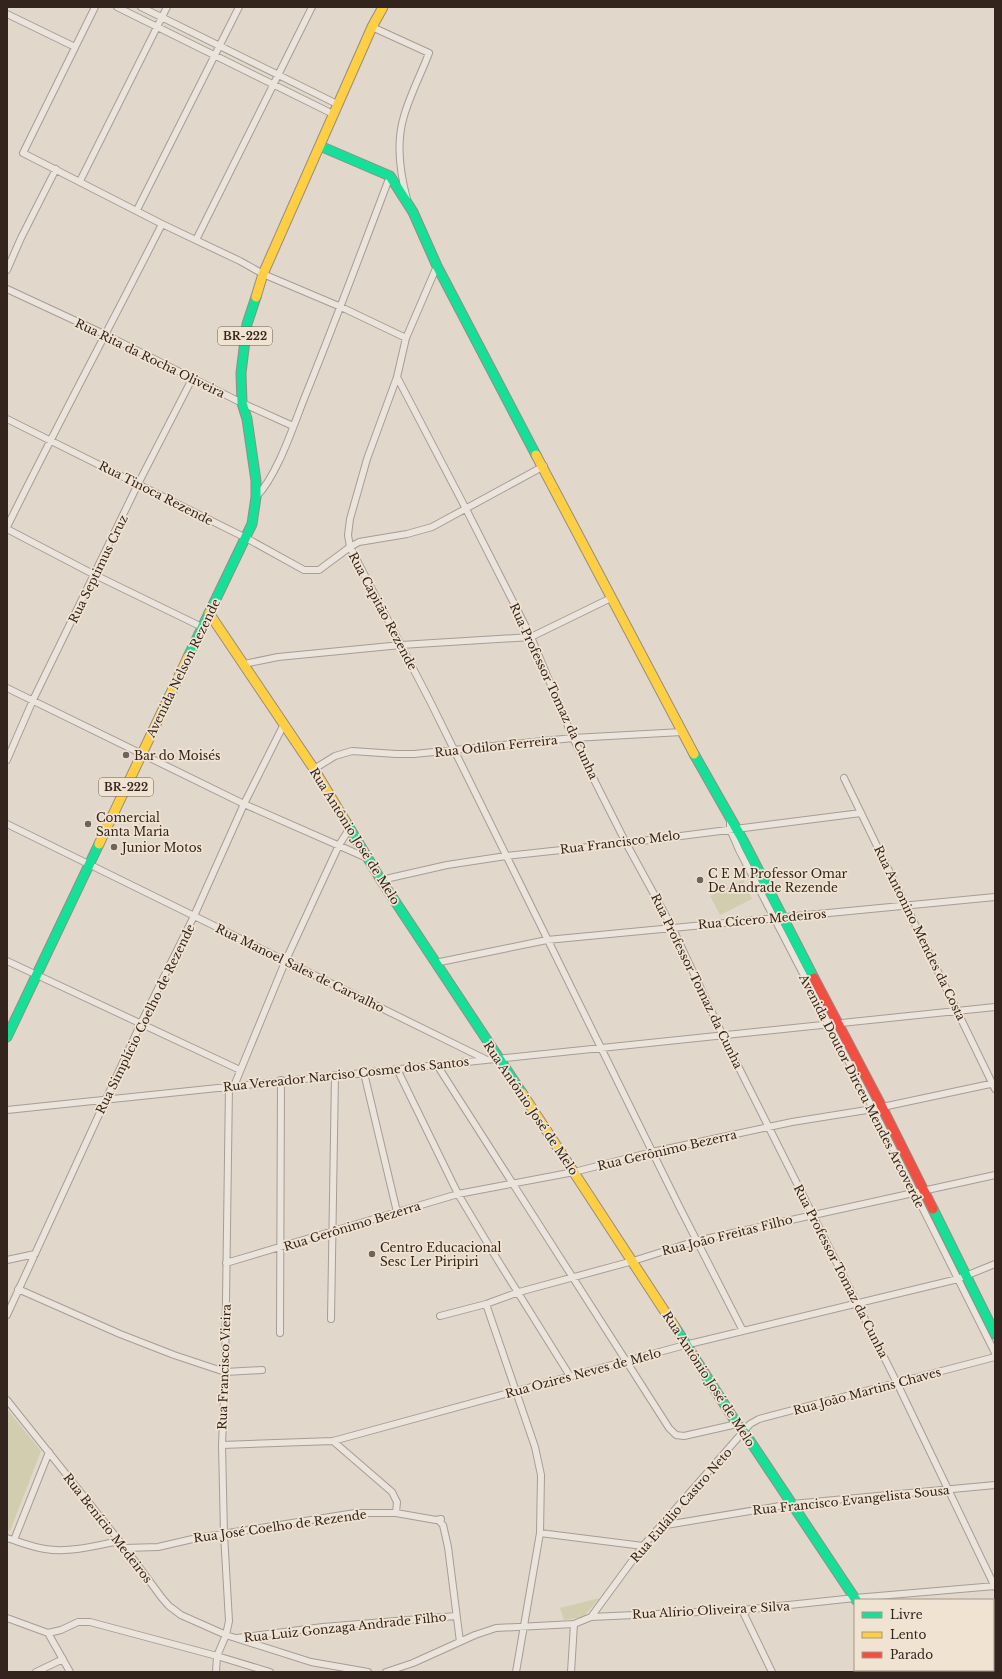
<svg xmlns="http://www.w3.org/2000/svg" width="1002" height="1679" font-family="'Libre Baskerville',serif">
	<rect width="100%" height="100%" fill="#e1d7cb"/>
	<path fill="#d2cdaf" d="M743 880 752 899 720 915 710 896Z
		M7 1409 41 1451 10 1531 7 1530Z
		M600 1598 583 1617 564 1620 560 1608Z"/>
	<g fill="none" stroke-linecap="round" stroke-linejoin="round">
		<g stroke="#a69d95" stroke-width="8">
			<path id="street" d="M95 7 23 153 162 224 240 261 263 274 341 307 406 338
				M117 7 333 114
				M141 7 337 104
				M7 14 75 47
				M372 27 429 53C421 74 410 95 404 116 396 142 400 173 407 199
				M80 181 167 7
				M137 210 239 7
				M196 240 312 7
				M437 266 406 338 397 377 367 459 350 519 348 535 350 547 431 703 680 1208 743 1331
				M7 270 21 238 56 169
				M7 289 106 335 242 403 293 426
				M397 377 466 509 531 637 573 738 626 843 672 927 723 1036 897 1383 995 1587
				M7 419 246 538 304 570H319L350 547 359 542 407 534 432 527 544 466
				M256 497C277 476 293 427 304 399 334 325 362 250 390 176
				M7 527C57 425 111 325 162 224
				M7 529 95 575 202 627
				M244 664 278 657 401 645 531 637 611 598
				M7 688 244 804 367 858
				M7 760 33 700 138 484 192 379
				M314 769 335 756 352 751 396 754H414L573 738 682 732
				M844 778 995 1089
				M730 818V829L739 850 873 1109 995 1353
				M7 824 485 1059
				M381 880 447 865 506 856 626 843 861 813
				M7 961 240 1070
				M435 963 547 940 995 897
				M437 1065 669 1428 676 1435 684 1436 737 1424
				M397 1069 458 1194 497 1259 570 1376
				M364 1073 397 1212
				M234 1086 285 962 339 845 350 828
				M7 1110 995 1007
				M7 1260 35 1254
				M226 1263 458 1194 574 1172 652 1152 792 1122 873 1109 995 1083
				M18 1289 120 1334 174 1355 225 1372 262 1370
				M486 1304 535 1447 541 1475 540 1533 516 1672
				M7 1315 141 1023 194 916 244 804 284 724
				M440 1316 486 1304 519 1292 633 1261 696 1241 995 1175
				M331 1319 335 1075
				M280 1333 281 1080
				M7 1400 125 1548 162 1598 169 1606 181 1615 226 1635 311 1662 368 1672
				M333 1441 392 1492 397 1502 396 1513
				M222 1445 333 1441 685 1345 958 1279 995 1264
				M660 1526 792 1504 995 1485
				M540 1533 643 1546
				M7 1538C20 1542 32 1547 45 1549 70 1553 95 1546 119 1541
				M14 1540 49 1452
				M125 1548 158 1547 197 1538 355 1513H396L436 1520 441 1519 440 1522 443 1525 448 1547 460 1642
				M742 1610 772 1672
				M591 1617 643 1546 750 1424 759 1419 995 1357
				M7 1618 48 1633 61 1630 78 1622H90L217 1656 270 1672
				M48 1633 70 1672
				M237 1638 323 1627 456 1616
				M993 1647H995
				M892 1670 893 1672
				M36 1672 63 1659
				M216 1672 217 1656 226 1635 229 1621 224 1534 222 1445 225 1372 229 1086
				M386 1672 413 1663 475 1635 496 1628 574 1624 591 1617 742 1610 855 1598 995 1586
				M571 1672 574 1624
				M927 1672 932 1670"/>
		</g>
		<g stroke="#958c85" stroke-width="11">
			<path id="fast" d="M320 146 390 176 413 212 437 266 536 455
				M188 657 252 524 256 497V481L247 419 242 403 241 373 247 324 256 297
				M694 754 744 842 814 978
				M346 822 381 880 522 1093
				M7 1037 99 844
				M933 1209 995 1334
				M675 1327 737 1424 744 1432 856 1600"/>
		</g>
		<g stroke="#958c85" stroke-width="11">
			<path id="slow" d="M256 297 263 274 372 27 383 7
				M536 455 694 754
				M209 613 314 769 346 822
				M99 844 188 657
				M522 1093 675 1327"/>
		</g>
		<g stroke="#958c85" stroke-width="11">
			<path id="jam" d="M814 978 882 1107 933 1209"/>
		</g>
		<use href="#street" stroke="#eae4dc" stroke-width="6"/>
		<use href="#fast" stroke="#16e098" stroke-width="9"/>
		<use href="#slow" stroke="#ffcf43" stroke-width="9"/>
		<use href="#jam" stroke="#f24e42" stroke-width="9"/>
	</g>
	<g fill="#70635b" stroke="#f1e3d2" stroke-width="1.5">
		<circle cx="126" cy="755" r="4"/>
		<circle cx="88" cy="824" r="4"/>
		<circle cx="114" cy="847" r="4"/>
		<circle cx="700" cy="880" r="4"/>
		<circle cx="372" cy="1254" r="4"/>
	</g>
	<g text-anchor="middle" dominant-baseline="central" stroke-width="3.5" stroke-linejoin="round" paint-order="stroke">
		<g fill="#f1e3d2" stroke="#6c5e54" stroke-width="1">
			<rect x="218" y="327" width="54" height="18" rx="3"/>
			<rect x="99" y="778" width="54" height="18" rx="3"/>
		</g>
		<g font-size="11" font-weight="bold" fill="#33251e">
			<text x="245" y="336">BR-222</text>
			<text x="126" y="787">BR-222</text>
		</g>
		<g font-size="12" fill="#33251e" stroke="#f1e3d2">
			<text transform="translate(150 358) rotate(26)">Rua Rita da Rocha Oliveira</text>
			<text transform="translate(156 493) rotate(27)">Rua Tinoca Rezende</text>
			<text transform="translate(98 569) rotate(-64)">Rua Septimus Cruz</text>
			<text transform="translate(383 611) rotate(62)">Rua Capitão Rezende</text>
			<text transform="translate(183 668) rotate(-64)">Avenida Nelson Rezende</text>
			<text transform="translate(554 691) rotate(65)">Rua Professor Tomaz da Cunha</text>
			<text transform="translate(496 746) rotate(-6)">Rua Odilon Ferreira</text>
			<text transform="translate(355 836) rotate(58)">Rua Antônio José de Melo</text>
			<text transform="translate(620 842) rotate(-7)">Rua Francisco Melo</text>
			<text transform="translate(762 919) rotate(-5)">Rua Cícero Medeiros</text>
			<text transform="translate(920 933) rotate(64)">Rua Antonino Mendes da Costa</text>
			<text transform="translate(300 968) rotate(26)">Rua Manoel Sales de Carvalho</text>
			<text transform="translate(697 981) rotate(64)">Rua Professor Tomaz da Cunha</text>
			<text transform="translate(145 1019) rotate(-64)">Rua Simplício Coelho de Rezende</text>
			<text transform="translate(346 1074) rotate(-6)">Rua Vereador Narciso Cosme dos Santos</text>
			<text transform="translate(862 1091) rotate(63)">Avenida Doutor Dirceu Mendes Arcoverde</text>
			<text transform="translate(531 1108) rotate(56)">Rua Antônio José de Melo</text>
			<text transform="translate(667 1150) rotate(-13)">Rua Gerônimo Bezerra</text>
			<text transform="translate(352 1226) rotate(-17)">Rua Gerônimo Bezerra</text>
			<text transform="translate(727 1235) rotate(-14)">Rua João Freitas Filho</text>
			<text transform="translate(841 1271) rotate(63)">Rua Professor Tomaz da Cunha</text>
			<text transform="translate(224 1367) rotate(-88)">Rua Francisco Vieira</text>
			<text transform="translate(583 1373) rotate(-15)">Rua Ozires Neves de Melo</text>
			<text transform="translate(709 1379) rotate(57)">Rua Antônio José de Melo</text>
			<text transform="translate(867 1391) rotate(-15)">Rua João Martins Chaves</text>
			<text transform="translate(851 1500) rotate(-6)">Rua Francisco Evangelista Sousa</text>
			<text transform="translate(681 1505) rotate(-49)">Rua Eulálio Castro Neto</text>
			<text transform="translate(280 1526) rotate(-8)">Rua José Coelho de Rezende</text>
			<text transform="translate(108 1528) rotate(52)">Rua Benício Medeiros</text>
			<text transform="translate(711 1610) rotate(-3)">Rua Alírio Oliveira e Silva</text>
			<text transform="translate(345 1627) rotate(-6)">Rua Luiz Gonzaga Andrade Filho</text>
		</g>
		<g font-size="12" fill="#33251e" stroke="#f1e3d2" text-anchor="start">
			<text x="134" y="755">Bar do Moisés</text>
			<text x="96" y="817">Comercial<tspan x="96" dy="14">Santa Maria</tspan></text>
			<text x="122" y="847">Junior Motos</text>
			<text x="708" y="873">C E M Professor Omar<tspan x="708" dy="14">De Andrade Rezende</tspan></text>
			<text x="380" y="1247">Centro Educacional<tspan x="380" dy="14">Sesc Ler Piripiri</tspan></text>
		</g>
	</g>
	<rect width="1002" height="1679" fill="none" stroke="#33251e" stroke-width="16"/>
	<rect x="854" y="1599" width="140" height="72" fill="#f1e3d2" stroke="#a5978a"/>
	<rect x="862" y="1612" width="20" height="6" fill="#16e098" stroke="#a5978a"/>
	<text x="890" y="1619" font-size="12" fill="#33251e">Livre</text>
	<rect x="862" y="1632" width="20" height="6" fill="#ffcf43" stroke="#a5978a"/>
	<text x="890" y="1639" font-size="12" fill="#33251e">Lento</text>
	<rect x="862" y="1652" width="20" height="6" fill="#f24e42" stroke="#a5978a"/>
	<text x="890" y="1659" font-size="12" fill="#33251e">Parado</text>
</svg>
